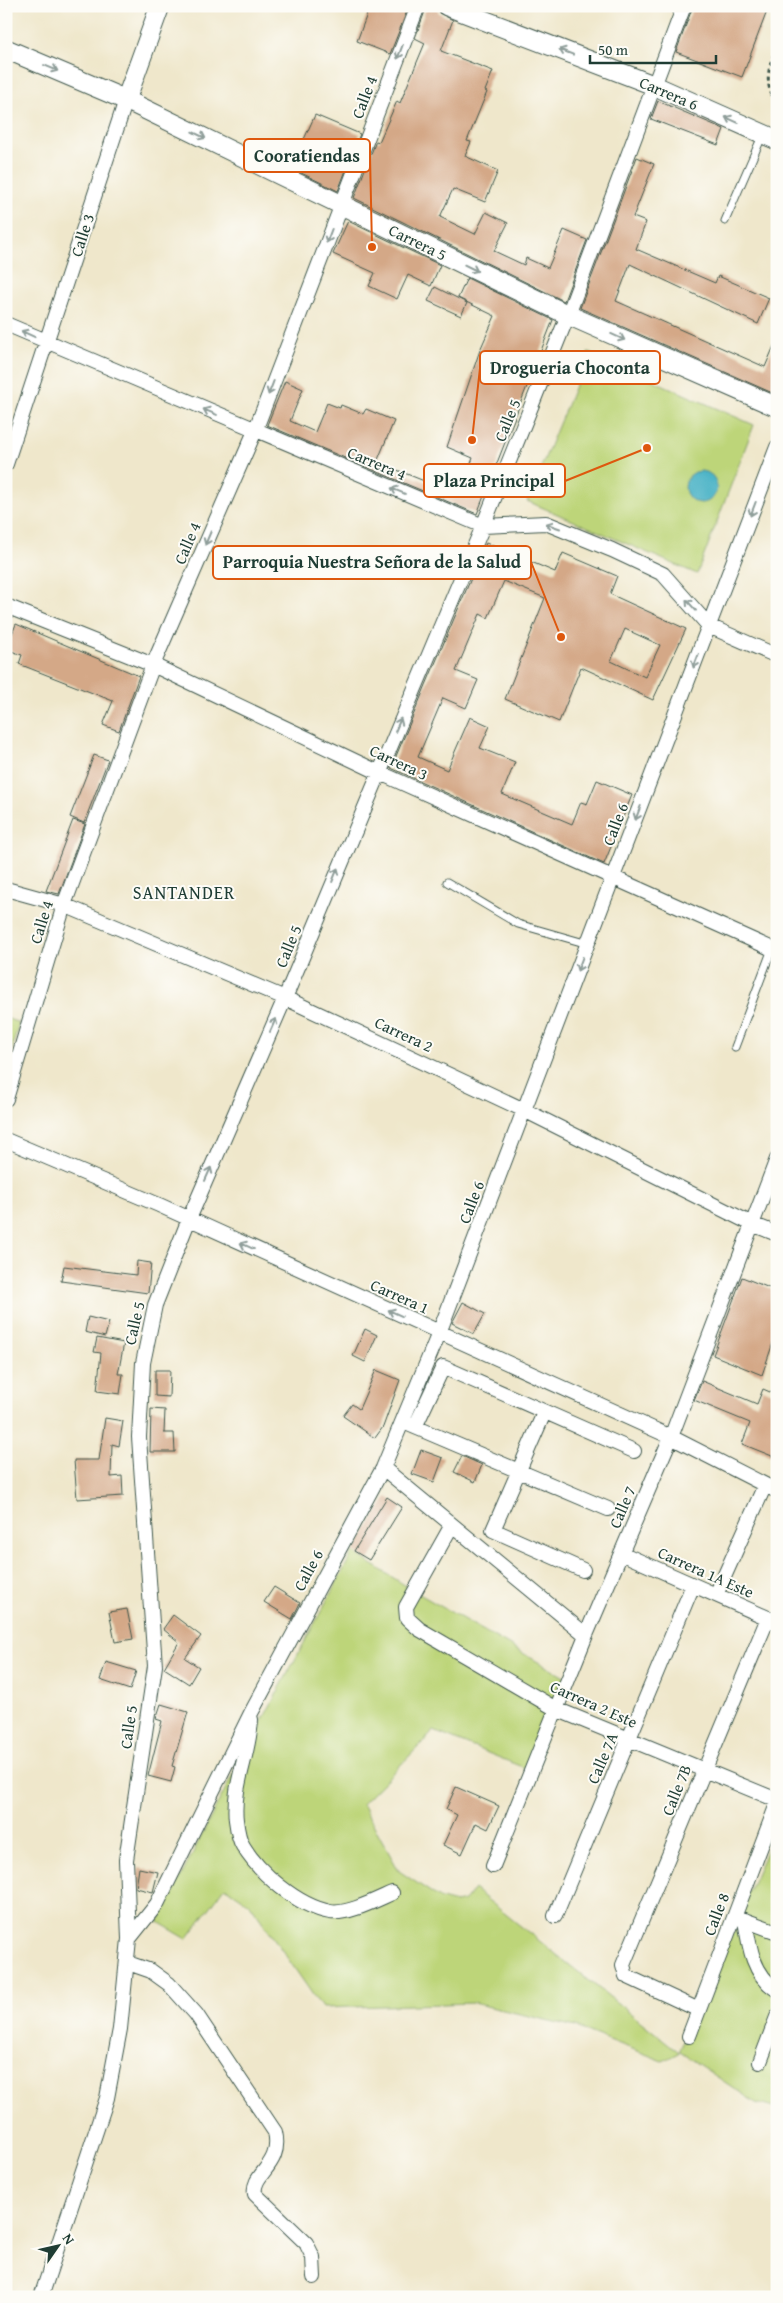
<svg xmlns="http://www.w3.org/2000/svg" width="783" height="2303" font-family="'Gentium Book Plus',serif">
	<rect width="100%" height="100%" fill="#fdfcf7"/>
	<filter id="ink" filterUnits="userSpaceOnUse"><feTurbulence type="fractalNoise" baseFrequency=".02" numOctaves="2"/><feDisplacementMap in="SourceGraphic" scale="10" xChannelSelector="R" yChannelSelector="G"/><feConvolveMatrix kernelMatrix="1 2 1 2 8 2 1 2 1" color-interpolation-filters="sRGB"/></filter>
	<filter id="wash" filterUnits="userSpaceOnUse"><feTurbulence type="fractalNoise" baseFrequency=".0096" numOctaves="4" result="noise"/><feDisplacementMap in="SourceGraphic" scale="20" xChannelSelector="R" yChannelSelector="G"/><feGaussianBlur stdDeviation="1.12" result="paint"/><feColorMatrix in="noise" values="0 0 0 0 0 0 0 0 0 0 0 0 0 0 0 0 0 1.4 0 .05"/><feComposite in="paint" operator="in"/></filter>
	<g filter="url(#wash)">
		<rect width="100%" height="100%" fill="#efe7cb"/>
		<path fill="#bdd579" stroke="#6e8956" d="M589 352 754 425 697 574 527 501Z
			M6 1018 19 1023 6 1070Z
			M353 1552 414 1591 568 1679 527 1769 434 1731 362 1804 399 1871 441 1899 456 1903 464 1901 474 1889 679 2052 777 1826V2109L756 2103 680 2052 663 2061 576 2027 473 2003 322 2008 250 1904 225 1887 187 1939 158 1922 220 1799Z"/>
		<path fill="#48b2c6" stroke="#34787d" d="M685 487a16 16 0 1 1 32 0a16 16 0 1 1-32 0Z"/>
		<g id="blocks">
			<path fill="#d4a887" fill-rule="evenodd" d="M370 6H409L390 54 357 41Z
				M427 6H436L439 13 453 20 441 51 493 71 485 91 487 92 467 141 471 142 465 156 498 171 485 202 453 189 440 217 475 234 486 212 508 223 494 251 524 265 526 258 548 268 564 230 587 240 564 301 354 198 376 141 379 142 397 101 400 103 425 43 415 38Z
				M693 6H769L742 77 676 52Z
				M658 101 724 129 718 145 651 119Z
				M315 115 360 134 338 191 291 168Z
				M637 157 654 164 633 217 646 222 636 249 715 283 718 276 769 298 758 324 630 264 616 301 765 367 777 339V395L580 308Z
				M348 221 440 265 431 286 408 275 397 299 369 286 375 273 333 254Z
				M467 278 553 320 477 514 267 425 285 381 303 389 290 421 315 432 327 403 340 408 341 405 363 414 366 409 394 421 377 462 459 495 473 458 447 447 480 350 495 316 458 298Z
				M435 287 467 303 461 316 428 301Z
				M486 543 555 572 563 553 617 576 610 594 686 629 653 700 581 667 559 722 505 699 545 598 504 581 488 618 480 614 456 671 478 680 466 708 443 698 418 757 447 770 470 717 490 726 480 748 515 762 502 794 572 824 581 802 587 804 597 780 632 795 604 864 391 768ZM625 629 660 645 645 677 611 661Z
				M16 624 139 676 119 731 103 725 113 701 19 664 22 655 6 649Z
				M94 755 108 760 84 823 70 817Z
				M73 820 85 824 59 894 46 891Z
				M137 1261 151 1263 148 1293 61 1281 64 1266 136 1275Z
				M742 1277 777 1291V1331L762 1375 713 1355Z
				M463 1302 485 1314 474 1334 452 1323Z
				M88 1317 109 1322 105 1337 85 1332Z
				M365 1329 377 1335 365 1362 353 1356Z
				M97 1338 124 1343 118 1374H123L120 1394 97 1391 101 1353 94 1352Z
				M155 1370H170L169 1397 155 1396Z
				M376 1370 400 1380 383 1427 375 1438 343 1416 352 1404 359 1409Z
				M702 1381 757 1404 763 1389 777 1395V1458L742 1444 750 1423 694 1400Z
				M151 1409 165 1410 164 1433H174L175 1452H150Z
				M105 1418 123 1421 119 1446 112 1444 111 1477 122 1476 123 1496 77 1499 74 1460H99Z
				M421 1450 443 1458 434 1482 412 1474Z
				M462 1456 482 1465 475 1482 454 1472Z
				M387 1497 402 1507 369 1560 354 1551Z
				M274 1587 300 1603 292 1619 264 1602Z
				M127 1609 133 1639 115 1642 109 1612Z
				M173 1615 201 1636 185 1658 199 1667 189 1684 164 1668 179 1642 163 1629Z
				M106 1662 136 1671 130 1690 100 1680Z
				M161 1704 188 1712 172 1766 175 1767 171 1782 148 1776 162 1721 156 1719Z
				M456 1787 499 1806 488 1829 476 1823 462 1854 443 1845 457 1815 446 1809Z
				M139 1868 158 1872 153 1892 136 1888Z"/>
		</g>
	</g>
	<g filter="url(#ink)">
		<use href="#blocks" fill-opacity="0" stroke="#3e564b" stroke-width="1"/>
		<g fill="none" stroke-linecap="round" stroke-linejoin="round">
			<g stroke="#3e564b" stroke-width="9">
				<path id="lane" d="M725 221 763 134
					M447 882 518 924 588 944
					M735 1047 772 949"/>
			</g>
			<g stroke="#3e564b" stroke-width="16">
				<path id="street" d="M6 324 483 526 546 523 612 550 663 574 709 626 777 656
					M6 464 126 100
					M6 606 153 665 378 772 777 951
					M6 889 64 905 285 998 524 1110 752 1224 777 1234
					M6 1099 64 905 153 665 255 431 418 6
					M6 1140 159 1205 671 1437 777 1491
					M544 1413 493 1530 583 1570
					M408 1424 608 1509
					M415 1427 443 1367 634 1451
					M383 1468 586 1635
					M452 1525 406 1607 407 1618 419 1629 556 1709 777 1800
					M621 1553 777 1622
					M716 1595 765 1485
					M251 1719C250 1753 232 1786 236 1820 237 1828 239 1840 243 1846 259 1873 298 1906 330 1912 347 1915 376 1900 392 1893
					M493 1866 586 1635 671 1437 777 1159
					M555 1916 693 1585
					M739 1918 777 1932
					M745 1920C749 1946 753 1975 777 1990
					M129 1939 157 1904 251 1713 383 1468 439 1333 777 447
					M128 1963 151 1971 169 1984 196 2014 275 2132C283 2166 251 2173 255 2194L306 2243 313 2257 314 2277
					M699 2010 626 1976 623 1965 768 1618
					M689 2036 777 1804
					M760 2062 777 2017
					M41 2297 107 2098 120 2029 129 1939 126 1860 155 1666 139 1437 143 1363 155 1305 189 1219 285 998 483 526 568 315 684 6"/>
			</g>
			<g stroke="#3e564b" stroke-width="21">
				<path id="secondary" d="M447 6 653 85 777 140
					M6 49 126 100 568 315 777 407
					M126 100 160 6"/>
			</g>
			<path stroke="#3e564b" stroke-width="3" stroke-dasharray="4 4" stroke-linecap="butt" d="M777 46C768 68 763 84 777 104"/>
			<use href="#lane" stroke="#fff" stroke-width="7"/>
			<use href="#street" stroke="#fff" stroke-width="14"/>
			<use href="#secondary" stroke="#fff" stroke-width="19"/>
		</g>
		<defs><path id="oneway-shaft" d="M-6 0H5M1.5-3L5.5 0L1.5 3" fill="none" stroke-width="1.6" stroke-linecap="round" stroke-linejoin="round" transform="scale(1.25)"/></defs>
		<g stroke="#8f9e9a">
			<use href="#oneway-shaft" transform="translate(400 52) rotate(111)"/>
			<use href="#oneway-shaft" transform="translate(566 52) rotate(-159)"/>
			<use href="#oneway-shaft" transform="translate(51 68) rotate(23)"/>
			<use href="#oneway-shaft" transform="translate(732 120) rotate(-156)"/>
			<use href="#oneway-shaft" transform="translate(199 135) rotate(26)"/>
			<use href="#oneway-shaft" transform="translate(329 236) rotate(111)"/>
			<use href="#oneway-shaft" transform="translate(471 268) rotate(26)"/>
			<use href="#oneway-shaft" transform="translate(28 334) rotate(-155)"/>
			<use href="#oneway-shaft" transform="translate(618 337) rotate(24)"/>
			<use href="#oneway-shaft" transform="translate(271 388) rotate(111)"/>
			<use href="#oneway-shaft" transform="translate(210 412) rotate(-157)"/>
			<use href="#oneway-shaft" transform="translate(398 491) rotate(-157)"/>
			<use href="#oneway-shaft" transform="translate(753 509) rotate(111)"/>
			<use href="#oneway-shaft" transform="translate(553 526) rotate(-161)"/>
			<use href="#oneway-shaft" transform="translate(208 538) rotate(113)"/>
			<use href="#oneway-shaft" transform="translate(691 605) rotate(-132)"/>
			<use href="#oneway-shaft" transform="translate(696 661) rotate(111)"/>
			<use href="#oneway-shaft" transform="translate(398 725) rotate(-67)"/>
			<use href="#oneway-shaft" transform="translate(638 813) rotate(111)"/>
			<use href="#oneway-shaft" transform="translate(335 875) rotate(-68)"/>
			<use href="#oneway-shaft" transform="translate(580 964) rotate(111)"/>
			<use href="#oneway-shaft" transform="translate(273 1025) rotate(-66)"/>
			<use href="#oneway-shaft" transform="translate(208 1174) rotate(-66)"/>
			<use href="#oneway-shaft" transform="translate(247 1246) rotate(-156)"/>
			<use href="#oneway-shaft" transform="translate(395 1313) rotate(-156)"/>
		</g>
	</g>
	<g text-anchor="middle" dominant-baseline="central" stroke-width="4" stroke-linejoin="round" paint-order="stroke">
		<g font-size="16" fill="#1f3d34" stroke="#fdfcf7">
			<text transform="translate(669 93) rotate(23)">Carrera 6</text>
			<text transform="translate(364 97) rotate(-69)">Calle 4</text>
			<text transform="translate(82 235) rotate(-72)">Calle 3</text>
			<text transform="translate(418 242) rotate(26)">Carrera 5</text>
			<text transform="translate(507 420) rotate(-68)">Calle 5</text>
			<text transform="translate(377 463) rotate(23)">Carrera 4</text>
			<text transform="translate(187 543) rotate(-67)">Calle 4</text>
			<text transform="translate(399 762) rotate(25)">Carrera 3</text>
			<text transform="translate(615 824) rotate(-69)">Calle 6</text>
			<text transform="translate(41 922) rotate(-73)">Calle 4</text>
			<text transform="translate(288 946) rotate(-68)">Calle 5</text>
			<text transform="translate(404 1034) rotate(25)">Carrera 2</text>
			<text transform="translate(471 1202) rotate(-69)">Calle 6</text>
			<text transform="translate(400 1296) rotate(24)">Carrera 1</text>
			<text transform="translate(134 1323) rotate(-77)">Calle 5</text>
			<text transform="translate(622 1507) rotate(-67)">Calle 7</text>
			<text transform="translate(308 1570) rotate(-62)">Calle 6</text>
			<text transform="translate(706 1572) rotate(24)">Carrera 1A Este</text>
			<text transform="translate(594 1704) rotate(24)">Carrera 2 Este</text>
			<text transform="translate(128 1727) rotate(-82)">Calle 5</text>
			<text transform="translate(602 1758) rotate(-67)">Calle 7A</text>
			<text transform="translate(676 1790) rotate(-68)">Calle 7B</text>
			<text transform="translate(716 1914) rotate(-69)">Calle 8</text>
		</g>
		<g font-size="18" letter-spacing="1" fill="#1f3d34" stroke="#fdfcf7">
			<text x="184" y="892">SANTANDER</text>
		</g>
	</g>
	<path fill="none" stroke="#de580e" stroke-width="2" d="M372 247L370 156M472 440L480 368M647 448L565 481M561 637L531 562"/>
	<g fill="#de580e" stroke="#fdfcf7" stroke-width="2">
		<circle cx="372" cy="247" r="5"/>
		<circle cx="472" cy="440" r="5"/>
		<circle cx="647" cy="448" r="5"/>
		<circle cx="561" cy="637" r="5"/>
	</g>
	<g fill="#fdfcf7" stroke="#de580e" stroke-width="2">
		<rect x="244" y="139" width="126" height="33" rx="5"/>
		<rect x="480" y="351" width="180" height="33" rx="5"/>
		<rect x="424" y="464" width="141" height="33" rx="5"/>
		<rect x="213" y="546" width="318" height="33" rx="5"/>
	</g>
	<g font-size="18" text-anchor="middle" font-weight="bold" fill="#1f3d34">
		<text x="307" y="162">Cooratiendas</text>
		<text x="570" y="374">Drogueria Choconta</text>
		<text x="494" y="487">Plaza Principal</text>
		<text x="372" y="568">Parroquia Nuestra Señora de la Salud</text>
	</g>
	<rect width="783" height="2303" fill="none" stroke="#fdfcf7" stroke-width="25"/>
	<g transform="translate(58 2246) rotate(56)" stroke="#fdfcf7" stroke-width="4" paint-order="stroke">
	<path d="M0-4L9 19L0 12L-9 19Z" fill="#1f3d34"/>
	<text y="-8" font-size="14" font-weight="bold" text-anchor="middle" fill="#1f3d34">N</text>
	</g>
	<path d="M590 55v8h126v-8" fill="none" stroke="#1f3d34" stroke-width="2.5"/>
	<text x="598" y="55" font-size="15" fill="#1f3d34" stroke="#fdfcf7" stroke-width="4" paint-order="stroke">50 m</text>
</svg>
